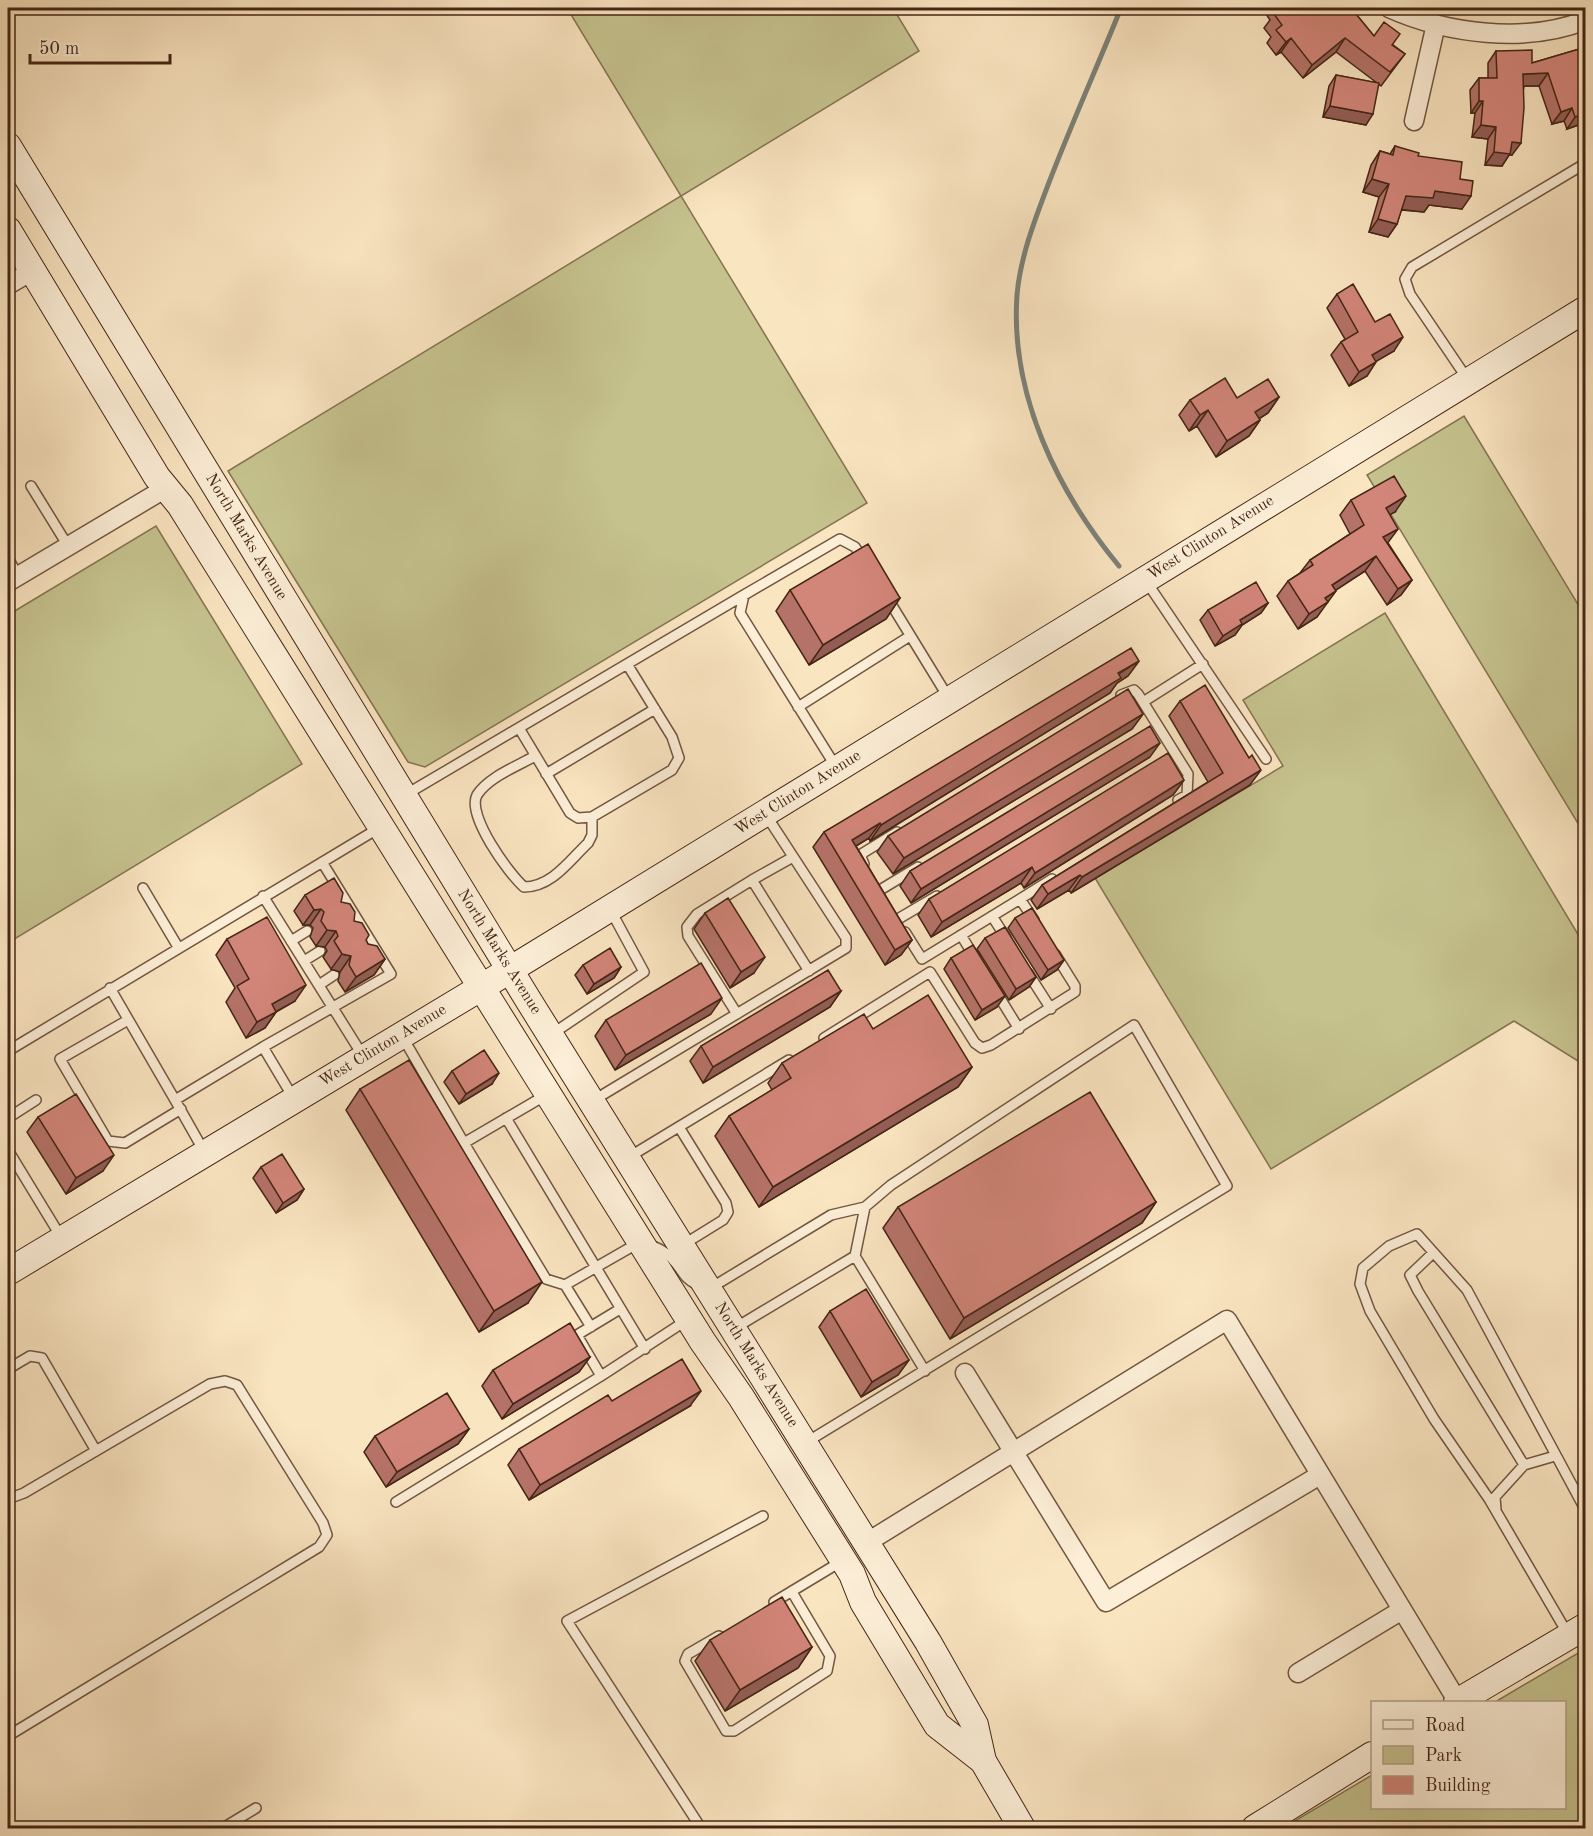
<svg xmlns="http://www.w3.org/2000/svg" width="1593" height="1836" font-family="'Old Standard TT',serif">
	<rect width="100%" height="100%" fill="#fae5c1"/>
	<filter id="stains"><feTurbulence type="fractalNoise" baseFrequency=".00333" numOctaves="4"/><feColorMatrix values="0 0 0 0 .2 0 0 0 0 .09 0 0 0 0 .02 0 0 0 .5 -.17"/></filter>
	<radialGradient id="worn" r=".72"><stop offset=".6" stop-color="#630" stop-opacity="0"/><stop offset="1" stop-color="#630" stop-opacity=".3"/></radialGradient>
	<path fill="#c5c28e" stroke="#857452" stroke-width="1.5" d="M567 8H893L919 51 681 196 867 503 425 767 408 762 228 471 681 196Z
		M1464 416 1585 616V835L1367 475Z
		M156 526 302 764 8 943V615Z
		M1385 613 1585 946V1055L1578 1061 1514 1021 1271 1169 1095 878 1283 766 1243 700Z
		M1585 1649V1828H1283L1372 1775V1808H1564V1702H1495Z"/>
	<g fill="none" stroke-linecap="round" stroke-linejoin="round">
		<path stroke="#7c8178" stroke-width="5" d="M1119 566C1057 491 1010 394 1017 295 1020 258 1035 219 1048 185 1071 125 1097 67 1121 8"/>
		<g stroke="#725640" stroke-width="12">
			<path id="lane" d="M1468 380 1410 294 1405 279 1412 267 1586 163
				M31 486 68 546
				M8 558 18 576
				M1146 581 1266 759
				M888 599 948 697
				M1121 695 1134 690 1138 694 1188 774 1187 795 1178 800
				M1143 702 1203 664
				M798 707 910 636
				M519 728 570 813 578 818 592 817 672 770 679 758 672 737 627 664
				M535 756C518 766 488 777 477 795 466 815 509 874 524 887 552 887 570 860 588 843L592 835V817
				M836 767 740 613 744 595 840 539 855 547 863 559
				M546 774 655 709
				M405 795 744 595
				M793 857 752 880 809 971
				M864 864 861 857 863 853 897 832
				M143 888 178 947
				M880 890 918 867
				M263 896 363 1056
				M1020 899 1052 879
				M992 916 1006 938
				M898 919 937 896
				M905 932 922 959 1020 899 1034 920
				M961 935 975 958
				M291 941 307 931
				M304 961 320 951
				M1028 973 1051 1009
				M319 985 334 975
				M110 988 175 1100
				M995 990 1019 1029
				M737 1014 688 936 687 927 697 914 752 880
				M128 1020 60 1059 108 1141 125 1143 181 1109
				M552 1034 644 972 611 911
				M402 1036 464 1143
				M824 1038 930 972 975 1043 982 1048 991 1045 1075 992V986L1055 954
				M8 1051 379 828
				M546 1095 464 1143 546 1279 565 1285 640 1242C653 1246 664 1249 673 1260 682 1269 684 1279 696 1284
				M294 1099 263 1047 391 974 322 862
				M594 1100 846 948V938L766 815
				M8 1118 36 1100
				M506 1118 645 1349
				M679 1127 726 1203 728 1212 723 1220 681 1246
				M8 1150 61 1237
				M205 1153 175 1100 263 1047
				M629 1157 789 1060
				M1433 1253 1410 1275 1418 1291 1524 1465
				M855 1256 925 1371
				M565 1285 591 1327
				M709 1289 831 1215 865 1207 855 1256 735 1328
				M8 1369 30 1356 42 1358 96 1451
				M601 1376 577 1335 620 1309
				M805 1443 1227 1186 1134 1025 891 1185 865 1207
				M8 1499 24 1493 210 1384 225 1381 237 1385 323 1523 327 1535 319 1547 8 1736
				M396 1502 601 1376 687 1320
				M1496 1509 1495 1497 1524 1465 1555 1456
				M774 1602 842 1561
				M719 1636 688 1654 685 1661 726 1731H734L827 1671 830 1656 792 1592
				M1569 1636 1489 1499 1434 1419 1370 1311 1360 1284 1363 1268 1389 1246 1417 1234 1467 1290 1586 1511
				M223 1828 256 1808
				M701 1828 567 1621 763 1516"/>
		</g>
		<g stroke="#725640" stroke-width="21">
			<path id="street" d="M1389 8C1447 34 1526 44 1586 20
				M1414 121 1436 24
				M8 285 32 271
				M8 582 166 488
				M965 1373 1106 1602 1320 1475
				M866 1543 1227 1320 1458 1702
				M1298 1673 1402 1610"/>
		</g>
		<g stroke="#452615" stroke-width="28">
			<path id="secondary" d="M8 146 527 998 928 1642 975 1725 983 1761 1022 1828
				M8 230 157 477 180 505 703 1342 741 1397 852 1574 863 1602 937 1725 983 1761
				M8 1272 482 987 1586 309
				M1457 1702 1586 1626
				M1255 1828 1372 1755"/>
		</g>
		<use href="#lane" stroke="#fceed7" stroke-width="9"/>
		<use href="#street" stroke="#fceed7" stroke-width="18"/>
		<use href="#secondary" stroke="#fceed7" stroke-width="26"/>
	</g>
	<path fill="#b57268" stroke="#452615" stroke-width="1.5" d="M1262 8H1351L1374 36 1393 45 1405 54 1381 86 1378 84 1366 125 1323 117 1329 86 1336 75 1377 83 1336 52 1303 78 1281 52 1276 55 1267 43 1271 37 1264 28 1270 20Z
		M1586 47V117L1581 124 1567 129 1564 121 1552 124 1539 86H1524L1512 155H1509L1502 166 1485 165 1488 139 1472 137 1475 113H1471L1470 90 1479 78H1488V63L1496 51 1532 63Z
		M1395 146 1418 156 1460 179 1462 209 1429 205 1424 212 1401 210 1397 224 1388 237 1369 232 1379 197 1363 192 1371 165 1380 151 1390 154Z
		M1337 294 1375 322 1394 351 1376 361 1367 376 1349 386 1331 355 1341 342 1345 339 1327 308Z
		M1279 397 1268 413 1259 419 1260 420 1249 436 1216 457 1197 426 1189 431 1179 415 1190 400Z
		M1351 500 1395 512 1390 514 1388 543 1412 580 1401 595 1387 605 1365 571 1335 590 1317 617 1298 629 1277 596 1288 581 1300 573 1310 560 1350 534 1340 515Z
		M790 590 900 598 886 619 809 665 776 611Z
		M1268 603 1261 613 1242 625 1235 635 1215 646 1200 620 1208 610Z
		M1139 661 1128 676 1117 683 1110 693 870 841 869 838 856 846 912 940 901 955 885 965 813 847 824 832Z
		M1180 701 1250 785 1071 893 1069 890 1037 909 1031 900 1042 885 1208 782 1169 716Z
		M1143 714 1132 729 893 874 877 852 888 836Z
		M1150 757 911 903 900 886 910 871Z
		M1184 780 1173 795 1024 888 1021 883 931 937 918 915 929 899Z
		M305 895 341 902 366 940 368 944 385 959 374 975 345 992 338 981 340 972 331 969 323 957 327 951 325 947 316 946 310 937 313 928 310 925H303L294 911Z
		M705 913 754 973 730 988 694 929Z
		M1015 918 1064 960 1057 970 1041 980 1008 928Z
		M985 938 1036 977 1029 987 1009 1000 977 949Z
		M227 939 295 1001 276 1012 265 1028 246 1038 226 1002 235 988 216 955Z
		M951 958 997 1007 975 1020 944 969Z
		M583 965 621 967 614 978 587 994 575 975Z
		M841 991 830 1007 703 1083 690 1061 701 1046Z
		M711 1014 615 1070 595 1036 606 1020Z
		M873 1029 972 1067 958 1087 759 1207 715 1136 729 1116 772 1090 768 1083 782 1063Z
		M452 1071 492 1084 459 1104 444 1082Z
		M360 1089 528 1303 479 1332 346 1110Z
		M38 1117 103 1171 66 1194 27 1132Z
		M261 1167 304 1189 297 1200 276 1213 253 1178Z
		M1156 1202 1142 1223 950 1339 883 1228 898 1207Z
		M830 1311 909 1360 898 1375 861 1397 819 1327Z
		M590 1357 579 1372 502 1419 482 1386 493 1370Z
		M612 1401 690 1406 529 1500 508 1465 519 1449Z
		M469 1429 458 1444 386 1487 364 1452 375 1436Z
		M710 1640 812 1647 798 1668 725 1711 695 1661Z"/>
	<path fill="#935d55" stroke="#452615" stroke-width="1.5" d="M1291 38 1281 52 1276 55 1286 42Z
		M1345 38 1336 52 1303 78 1312 65Z
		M1548 73 1539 86H1515L1523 74Z
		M1479 101H1483L1475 113H1471Z
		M1330 106 1373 114 1366 125 1323 117Z
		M1572 108 1564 121 1552 124 1561 112Z
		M1586 113V117L1581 124 1567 129 1575 117Z
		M1481 125 1496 127 1488 139 1472 137Z
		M1512 142 1521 143 1512 155H1509L1502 166 1485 165 1494 152Z
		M1372 179 1389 184 1379 197 1363 192Z
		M1435 191 1471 196 1462 209 1429 205 1424 212 1396 209 1406 196Z
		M1378 219 1397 224 1388 237 1369 232Z
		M1403 337 1394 351 1363 369 1372 355Z
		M1376 362 1367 376 1349 386 1359 372Z
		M1279 397 1268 413 1244 428 1255 412Z
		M1208 410 1197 426 1189 431 1200 415Z
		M1260 420 1249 436 1216 457 1227 441Z
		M1406 496 1395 512 1375 523 1386 508Z
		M1398 529 1387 544 1383 537Z
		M1376 556 1365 571 1321 600 1332 585Z
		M1412 580 1401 595 1387 605 1398 589Z
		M1336 591 1317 617 1298 629 1309 614 1325 598Z
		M900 598 886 619 809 665 823 645Z
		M1268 603 1261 613 1242 625 1235 635 1215 646 1223 636 1240 620Z
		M1139 661 1128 676 1117 683 1110 693 870 841 881 825Z
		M1143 714 1132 729 893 874 904 858Z
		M1160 743 1150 757 911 903 921 889Z
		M1261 770 1250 785 1071 893 1082 877Z
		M1184 780 1173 795 1024 888 1035 873Z
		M880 823 869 838 841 855 852 840Z
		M1032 867 1021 883 931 937 942 922Z
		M1080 875 1069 890 1037 909 1048 894Z
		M321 909 310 925H303L314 910Z
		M327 930 336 931 325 947 316 946Z
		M912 940 901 955 885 965 895 950Z
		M342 954 351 956 340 972 331 969Z
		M765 957 754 973 730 988 741 972Z
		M385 959 374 975 345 992 356 977Z
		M1064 960 1057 970 1041 980 1048 970Z
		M621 967 614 978 587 994 594 984Z
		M1036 977 1029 987 1009 1000 1016 989Z
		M306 985 295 1001 261 1020 272 1004Z
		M841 991 830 1007 703 1083 713 1067Z
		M1005 996 997 1007 975 1020 982 1010Z
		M722 998 711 1014 615 1070 626 1055Z
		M276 1012 265 1028 246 1038 257 1022Z
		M972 1067 958 1087 759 1207 773 1187Z
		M499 1073 492 1084 459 1104 466 1094Z
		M114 1155 103 1171 66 1194 76 1178Z
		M304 1189 297 1200 276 1213 283 1203Z
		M1156 1202 1142 1223 950 1339 964 1318Z
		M542 1282 528 1303 479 1332 494 1311Z
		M590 1357 579 1372 502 1419 513 1404Z
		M909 1360 898 1375 861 1397 872 1382Z
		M701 1391 690 1406 529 1500 540 1485Z
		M469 1429 458 1444 386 1487 397 1472Z
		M812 1647 798 1668 725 1711 740 1690Z"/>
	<path fill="#d28579" stroke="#452615" stroke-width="1.5" d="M1280 8H1351L1374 36 1384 22 1400 34 1392 45 1405 54 1390 72 1345 38 1312 65 1291 38 1286 42 1276 30 1282 25 1274 14 1281 9Z
		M1586 47V94H1584L1586 100V113L1575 117 1572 108 1561 112 1548 73 1523 74 1524 108 1521 143 1512 142 1510 154 1494 152 1496 127 1481 125 1483 101H1479V78H1497L1496 51 1532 50V63Z
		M1336 75 1379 83 1373 114 1330 106Z
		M1395 146 1419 153 1418 156 1462 162 1460 179 1473 181 1471 196 1435 191 1433 198 1406 196 1397 224 1378 219 1389 184 1372 179 1380 151 1393 155Z
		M1353 284 1375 322 1390 314 1403 337 1372 355 1376 362 1359 372 1341 342 1358 332 1337 294Z
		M1225 378 1237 398 1268 379 1279 397 1255 412 1260 420 1227 441 1208 410 1200 415 1190 400Z
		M1394 476 1406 496 1386 508 1398 529 1383 537 1412 580 1398 589 1376 556 1332 585 1336 591 1325 598 1328 602 1309 614 1288 581 1313 565 1310 560 1364 525 1351 500Z
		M868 544 900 598 823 645 790 590Z
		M1256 582 1268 603 1240 620 1242 624 1223 636 1208 610Z
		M1131 648 1139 661 1118 673 1121 678 881 825 880 823 852 840 912 940 895 950 824 832Z
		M1205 685 1249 758 1252 755 1261 770 1082 877 1080 875 1048 894 1042 885 1223 773 1180 701Z
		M1128 689 1143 714 904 858 888 836Z
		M1150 726 1160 743 921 889 910 871Z
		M1168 753 1184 780 1035 873 1032 867 942 922 929 899Z
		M334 878 343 893 341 902 350 904 355 912 354 921 362 923 369 935 366 940 368 944 377 946 385 959 356 977 349 965 351 956 342 954 334 941 338 936 336 931 327 930 321 921 324 912 321 909 314 910 305 895Z
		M728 898 765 957 741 972 705 913Z
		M1032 908 1064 960 1048 970 1015 918Z
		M267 917 306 985 272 1004 276 1012 257 1022 237 986 249 979 227 939Z
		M1005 927 1036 977 1016 989 985 938Z
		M973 945 1005 996 982 1010 951 958Z
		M610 948 621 967 594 984 583 965Z
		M701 963 722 998 626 1055 606 1020Z
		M828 970 841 991 713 1067 701 1046Z
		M928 995 972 1067 773 1187 729 1116 791 1078 782 1063 864 1014 873 1029Z
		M484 1050 499 1073 466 1094 452 1071Z
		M409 1060 542 1282 494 1311 360 1089Z
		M1090 1092 1156 1202 964 1318 898 1207Z
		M76 1094 114 1155 76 1178 38 1117Z
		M282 1154 304 1189 283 1203 261 1167Z
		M866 1289 909 1360 872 1382 830 1311Z
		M570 1323 590 1357 513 1404 493 1370Z
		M682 1359 701 1391 540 1485 519 1449 608 1395 612 1401Z
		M447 1393 469 1429 397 1472 375 1436Z
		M782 1597 812 1647 740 1690 710 1640Z"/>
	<g text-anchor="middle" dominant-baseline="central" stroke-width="4.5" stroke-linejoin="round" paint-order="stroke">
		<g font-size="16" fill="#452615" stroke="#fceed7">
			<text transform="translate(246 537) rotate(59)">North Marks Avenue</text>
			<text transform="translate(1211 538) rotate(-32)">West Clinton Avenue</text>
			<text transform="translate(798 793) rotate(-32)">West Clinton Avenue</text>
			<text transform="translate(499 952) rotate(58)">North Marks Avenue</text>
			<text transform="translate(383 1046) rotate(-31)">West Clinton Avenue</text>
			<text transform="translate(756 1365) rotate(58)">North Marks Avenue</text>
		</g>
	</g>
	<rect width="1593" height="1836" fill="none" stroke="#fae5c1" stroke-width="30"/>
	<rect x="9" y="9" width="1575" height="1818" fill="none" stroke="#452615" stroke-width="3"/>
	<rect x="15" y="15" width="1563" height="1806" fill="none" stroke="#452615" stroke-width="1.5"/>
	<rect x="1371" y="1701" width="195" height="108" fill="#fceed7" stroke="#b39e89" stroke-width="1.5"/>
	<rect x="1383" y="1720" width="30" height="9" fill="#fceed7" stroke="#b39e89" stroke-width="1.5"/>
	<text x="1425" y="1731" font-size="18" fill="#452615">Road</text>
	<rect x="1383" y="1746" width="30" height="18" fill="#c5c28e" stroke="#b39e89" stroke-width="1.5"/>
	<text x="1425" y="1761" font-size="18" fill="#452615">Park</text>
	<rect x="1383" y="1776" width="30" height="18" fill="#d28579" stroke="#b39e89" stroke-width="1.5"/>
	<text x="1425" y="1791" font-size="18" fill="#452615">Building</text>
	<path d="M30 54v9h140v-9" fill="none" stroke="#452615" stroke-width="3"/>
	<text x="39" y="54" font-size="18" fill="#452615" stroke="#fceed7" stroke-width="4.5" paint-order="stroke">50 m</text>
	<rect width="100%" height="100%" filter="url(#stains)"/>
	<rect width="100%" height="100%" fill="url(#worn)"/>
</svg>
